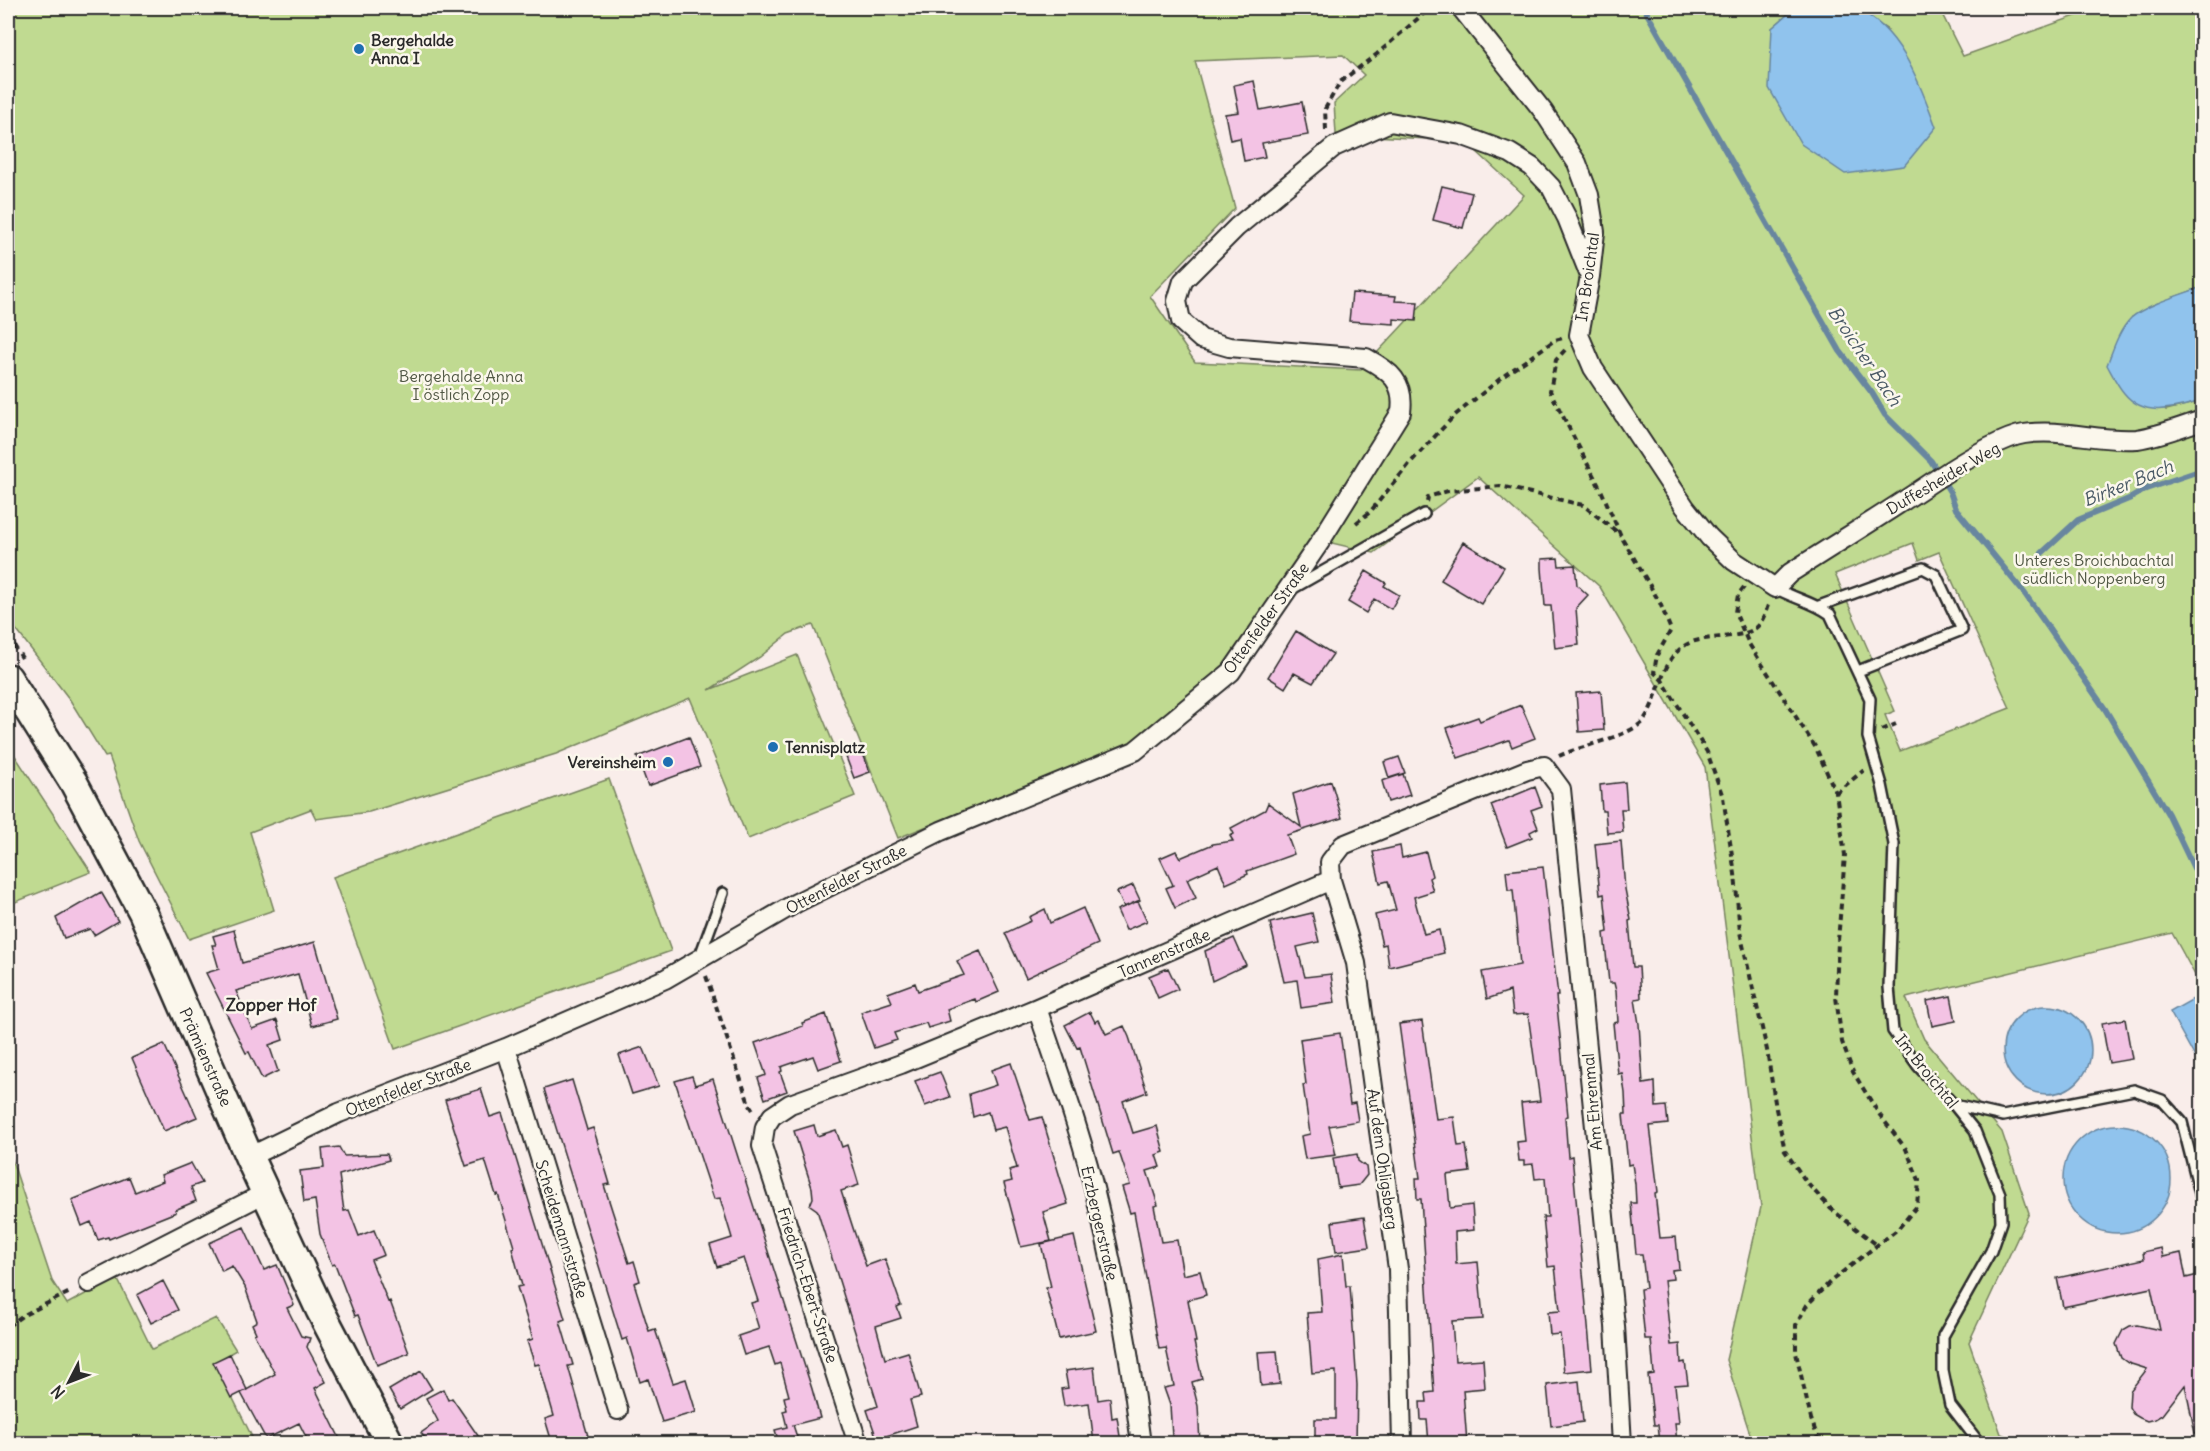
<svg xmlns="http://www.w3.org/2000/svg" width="2210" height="1451" font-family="Delius,sans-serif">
	<rect width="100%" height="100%" fill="#f9edea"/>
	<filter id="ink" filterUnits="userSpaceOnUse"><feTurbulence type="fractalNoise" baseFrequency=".0167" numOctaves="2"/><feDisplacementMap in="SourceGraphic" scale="12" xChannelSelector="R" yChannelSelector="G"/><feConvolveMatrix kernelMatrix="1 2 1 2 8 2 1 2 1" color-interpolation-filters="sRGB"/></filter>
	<g filter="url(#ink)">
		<path fill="#c0da91" stroke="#76825e" stroke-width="1.5" fill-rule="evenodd" d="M8 8H1795L1772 28 1888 30 1853 8H1939L1963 56 2098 8H2202V287L2153 305 2132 317 2166 410 2202 401V988L2172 933 1906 998 1924 1039 2002 1132 2029 1213 1969 1342 2001 1434 2028 1443H1753L1726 1360 1761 1207 1705 767 1600 587 1478 477 1374 553 1311 538 1225 665 1130 743 898 838 813 625 788 634 760 657 709 690 797 655 855 796 748 839 690 698 556 754 369 812 316 819 311 809 250 832 274 910 189 939 139 841 109 756 105 757 70 700 8 619ZM1343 55 1364 75 1334 103 1336 134 1465 141 1524 195 1361 370 1195 362 1150 296 1235 208 1195 61ZM1913 543 1919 560 1939 552 2010 708 1900 751 1885 715 1895 711 1835 574Z
			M8 745 91 872 8 905Z
			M609 779 671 951 395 1049 333 877Z
			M8 1148 52 1281 67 1304 89 1292 118 1280 152 1349 216 1318 236 1350 215 1362 255 1443H8Z"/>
		<path fill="#90c3ed" stroke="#68869f" stroke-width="1.5" d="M1795 8C1807 8 1845 4 1855 8 1901 28 1920 84 1936 127L1904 166 1845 174 1801 144 1769 88 1772 28Z
			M2202 287V401C2175 408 2145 419 2124 393 2117 385 2112 374 2107 365 2113 349 2119 330 2131 318 2145 305 2183 294 2202 287Z
			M2202 994V1070L2170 1012Z
			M2003 1050a44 44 0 1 1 88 0a44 44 0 1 1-88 0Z
			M2063 1179a54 54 0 1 1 108 0a54 54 0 1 1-108 0Z"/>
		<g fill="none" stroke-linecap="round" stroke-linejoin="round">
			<path stroke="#68869f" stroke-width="6" d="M1644 8 1840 351 1872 393 1885 415 1931 461 1950 492 1956 509 2025 594 2105 709 2168 814 2202 885
				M2042 553 2078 520 2131 498 2146 489 2202 470"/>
		</g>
		<path fill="#f3c3e4" stroke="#2b2b2b" stroke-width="1.5" d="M1254 81 1260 110 1302 102 1308 135 1262 143 1265 157 1244 161 1240 138 1230 140 1225 114 1239 112 1234 85Z
			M1442 186 1472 193 1463 228 1433 220Z
			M1352 293 1396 296 1395 301 1418 302 1416 321 1394 319V324L1349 321Z
			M1463 542 1504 567 1481 604 1441 580Z
			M1558 558 1559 566 1575 565 1577 585 1588 595 1576 608 1579 645 1555 648 1551 606H1545L1542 568V559Z
			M1366 571 1386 583 1384 586 1399 595 1391 609 1374 599 1366 613 1348 602Z
			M1296 631 1333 654 1313 683 1294 673 1285 688 1268 677Z
			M1601 691 1604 730 1579 732 1576 693Z
			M1521 705 1535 738 1512 747 1509 740 1458 758 1447 728 1478 717 1480 721Z
			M689 737 700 767 648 786 637 757Z
			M862 751 870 772 854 778 846 757Z
			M1399 757 1405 773 1389 778 1384 762Z
			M1403 774 1410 795 1388 802 1382 781Z
			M1331 781 1342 818 1287 835 1294 854 1247 871 1248 874 1226 884 1218 865 1187 879 1196 898 1175 908 1166 888 1173 885 1160 858 1176 851 1180 858 1213 844 1233 841 1230 836 1234 834 1231 828 1265 810 1268 803 1301 827 1293 794Z
			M1625 782 1627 809H1621L1623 832 1607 833 1605 811H1602L1600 785Z
			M1535 787 1542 806 1531 810 1538 828 1530 832 1532 837 1507 847 1491 805Z
			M1621 841 1625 889 1631 920 1629 921 1633 967H1639L1641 998 1635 999 1639 1024 1643 1084 1655 1082 1656 1107 1666 1106 1668 1124 1650 1126 1658 1192 1655 1193 1660 1238 1676 1237 1679 1269 1672 1270 1673 1279 1664 1280 1671 1345 1680 1344 1681 1363 1685 1362 1688 1384 1675 1385 1679 1423H1675L1677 1443H1660L1658 1425H1654L1648 1375 1654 1374 1651 1339H1645L1640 1289 1646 1288 1642 1254H1636L1631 1203H1636L1635 1184 1632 1164 1628 1165 1623 1114H1626L1625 1093 1622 1073 1618 1074 1613 1023 1618 1022 1616 991 1614 983H1609L1604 933 1608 932 1604 894 1600 895 1595 844Z
			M1400 846 1402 858 1426 852 1432 876 1429 878 1433 891 1414 897 1424 934 1439 930 1444 953 1389 967 1386 944 1382 945 1375 915 1396 910 1388 881 1380 883 1373 852Z
			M1543 867 1558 996H1556L1568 1116 1565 1117 1568 1157 1572 1156 1592 1369 1564 1372 1560 1334 1550 1335 1548 1312 1560 1311 1555 1266 1548 1267 1543 1217H1548L1545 1178 1535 1179 1533 1164 1524 1165V1161H1519L1517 1142 1525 1141 1521 1103 1540 1101 1528 1014 1513 1015 1510 991 1487 999 1482 972 1520 965 1513 890H1508L1506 871Z
			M1133 885 1140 900 1124 907 1117 892Z
			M101 892 118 921 94 935 90 929 64 938 56 918Z
			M1138 901 1147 921 1126 930 1117 910Z
			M1083 908 1098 944 1026 978 1005 933 1031 921 1029 917 1045 909 1050 923Z
			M1312 913 1319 942 1297 947 1305 977 1331 974 1335 1003 1301 1008 1297 980 1284 982 1270 923Z
			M234 930 242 963 315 942 337 1019 312 1026 298 974 236 991 252 1029 277 1020 283 1040 269 1045 278 1071 262 1079 249 1052 246 1053 206 973 219 969 212 945H216L213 936Z
			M1234 938 1246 965 1212 981 1205 951Z
			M980 951 999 992 976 1002 975 999 947 1009 950 1021 928 1028 926 1023 894 1033 897 1040 874 1048 861 1012 892 1002 888 993 915 983 918 991 964 975 957 961Z
			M1168 968 1178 989 1158 998 1149 976Z
			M1951 996 1956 1021 1932 1026 1927 1001Z
			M1090 1012 1095 1022 1099 1020 1106 1034 1124 1026 1129 1037 1147 1092 1123 1101 1133 1133 1157 1126 1164 1152 1156 1155 1160 1167 1147 1171 1158 1205 1154 1206 1161 1242 1177 1240 1183 1275 1200 1271 1206 1295 1188 1300 1196 1342H1194L1202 1379 1192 1382 1198 1406 1200 1443H1175L1174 1437H1172L1170 1405 1164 1388 1174 1386 1166 1348 1159 1349 1134 1212 1130 1213 1122 1187 1130 1185 1119 1152 1113 1154 1080 1047 1077 1048 1065 1025Z
			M826 1014 841 1061 818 1069 813 1056 781 1067 782 1071 780 1072 787 1091 765 1099 758 1078 766 1075 755 1043 803 1026 802 1023Z
			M2125 1019 2132 1059 2109 1063 2102 1023Z
			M1422 1021 1436 1119 1454 1117 1458 1146 1466 1145 1470 1172 1447 1175 1450 1208 1472 1205 1474 1230 1455 1232 1456 1264 1478 1262 1483 1319 1452 1321 1455 1361 1483 1359 1485 1388 1463 1390 1467 1443H1429L1427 1420H1421L1420 1402H1427L1426 1393 1434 1392 1421 1199H1417L1416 1178H1420L1399 1024Z
			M1340 1033 1350 1104 1355 1103 1358 1121 1329 1126 1336 1155 1305 1159 1301 1136 1310 1134 1303 1085 1306 1084 1300 1039Z
			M164 1044 197 1117 164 1131 132 1058Z
			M643 1047 659 1086 632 1094 619 1055Z
			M1011 1063 1030 1120 1042 1117 1068 1204 1043 1212 1051 1241 1021 1247 1004 1183 1012 1181 1009 1170 1017 1168 1005 1127 993 1130 988 1112 973 1117 969 1094 996 1085 991 1070Z
			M940 1072 950 1097 925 1106 915 1081Z
			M692 1076 695 1085 713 1079 812 1389 820 1418 793 1425 799 1443H779L775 1430 787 1427 783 1411 787 1410 784 1397 789 1396 780 1363 775 1365 769 1347 744 1355 738 1336 759 1329 751 1303 758 1301 744 1258 717 1267 710 1245 732 1238 720 1198 714 1199 675 1081Z
			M572 1080 587 1130 593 1128 596 1137 610 1184 604 1185 629 1263 634 1261 640 1281 634 1283 649 1331 655 1329 673 1383 686 1379 696 1412 662 1422 648 1379 640 1382 627 1338 622 1340 544 1089Z
			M481 1089 490 1117 502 1113 565 1319 560 1321 573 1365 568 1366 590 1443H561L559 1437 551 1439 545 1419 554 1416 539 1364 535 1365 527 1341 533 1339 517 1287 522 1286 512 1248 514 1247 498 1194 496 1195 485 1160 466 1166 445 1100Z
			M814 1125 817 1136 836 1130 842 1147 847 1145 859 1185 841 1191 854 1231 866 1266 885 1259 901 1305 897 1307 901 1318 876 1326 885 1359 908 1352 921 1397 910 1400 917 1426 877 1439 867 1410 878 1406 817 1210 810 1205 813 1198 812 1188 794 1131Z
			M339 1147 344 1156 387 1154 389 1160 339 1175 344 1211 349 1210 359 1236 374 1230 384 1255 371 1260 388 1302 390 1301 409 1353 377 1365 358 1315 355 1316 335 1264 332 1265 320 1234 315 1200 304 1202 300 1171 324 1168 322 1149Z
			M1357 1154 1358 1161 1366 1167 1367 1175 1359 1185 1338 1188 1333 1158Z
			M191 1163 202 1183 191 1187 196 1201 175 1210 176 1212 109 1239 108 1237 98 1240 91 1222 82 1226 72 1200 129 1177 135 1192 163 1181 161 1175Z
			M1364 1217 1369 1247 1336 1252 1332 1222Z
			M244 1227 264 1270 277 1265 294 1305 287 1308 301 1336 310 1338 307 1347 326 1382 315 1388 342 1443H309L299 1423 266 1439 241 1393 275 1374 254 1334 256 1333 252 1324 257 1321 245 1287 232 1266 222 1271 209 1243Z
			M1074 1236 1096 1331 1059 1339 1046 1288 1051 1287 1041 1244Z
			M2161 1248 2163 1257 2181 1253 2186 1278 2202 1274V1433H2195L2185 1385 2162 1415 2155 1419 2147 1421 2140 1418 2133 1414 2129 1407 2130 1391 2147 1369 2128 1363 2121 1358 2116 1344 2123 1330 2130 1326 2137 1325 2160 1330 2151 1288 2063 1307 2057 1278 2144 1259 2143 1252Z
			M1343 1254 1346 1286H1350L1352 1314 1357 1385 1356 1443H1320V1441H1315V1419H1336V1371L1312 1373 1307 1313 1322 1312 1318 1259Z
			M163 1281 178 1310 151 1323 137 1295Z
			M1277 1351 1280 1384 1261 1386 1258 1352Z
			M230 1354 247 1390 231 1398 213 1362Z
			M1094 1367 1098 1400 1110 1398 1112 1418 1117 1417 1121 1443H1094L1089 1403 1064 1406 1061 1389 1068 1388 1065 1371Z
			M421 1371 432 1389 400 1409 389 1390Z
			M1579 1381 1583 1422 1551 1426 1547 1385Z
			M443 1389 448 1400 452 1398 483 1443H429L421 1433 438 1421 426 1398Z"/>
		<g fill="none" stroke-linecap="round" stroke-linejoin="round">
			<g stroke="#2b2b2b" stroke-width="14">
				<path id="lane" d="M1775 588C1793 598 1813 602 1830 614L1870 699 1868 737 1882 785 1894 844 1889 987 1893 1031 1918 1066 1954 1105 1975 1131 2000 1194 2001 1222 1991 1251 1943 1336V1371L1950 1405 1980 1444
					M1292 589 1424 514
					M1819 606 1923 568 1936 575 1962 630 1858 671
					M700 956 723 893
					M1954 1105 2003 1116 2134 1090 2162 1100 2182 1122 2202 1201"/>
			</g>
			<g stroke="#2b2b2b" stroke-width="22">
				<path id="street" d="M1461 8 1543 111 1577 163 1589 195 1595 232 1590 276 1579 335 1593 368 1685 507 1709 537 1734 561 1775 588 1790 573C1838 542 1888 512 1935 480 1956 466 2000 438 2024 434 2062 428 2099 442 2137 439 2159 436 2181 427 2202 420
					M1331 880 1356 963 1398 1269 1402 1444
					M1037 1008C1059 1073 1083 1138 1098 1205 1117 1283 1131 1363 1141 1444
					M506 1048 618 1410
					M249 1157 339 1113 506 1048 665 979 796 903 941 831 1135 751 1231 672 1320 542 1401 412C1405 382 1390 371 1366 358L1229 347 1201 339 1181 321 1177 301 1183 281 1237 227 1334 147 1390 122 1461 135 1510 153 1532 167 1551 187 1567 218 1590 276
					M89 1283 267 1192
					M858 1444 762 1146 765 1127 772 1116 790 1104 901 1064 1037 1008 1331 880 1330 862 1343 845 1527 770 1544 766 1561 789 1615 1326 1622 1444"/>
			</g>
			<g stroke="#2b2b2b" stroke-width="32">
				<path id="secondary" d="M8 678 74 783 143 913 249 1157 320 1310 390 1444"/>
			</g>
			<path stroke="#2b2b2b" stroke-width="4" stroke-dasharray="6 4.5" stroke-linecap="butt" d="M1326 130 1325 109 1340 82 1377 54 1430 8
				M1565 350 1556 360 1550 391 1602 492 1621 536 1660 603 1671 630 1657 655 1654 672 1662 680 1707 752 1723 797 1735 874 1740 932 1767 1050 1776 1109 1785 1151 1807 1183 1831 1209 1877 1245
				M1427 502 1428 497 1448 491 1500 486 1583 505 1621 535
				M1356 523 1370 512 1411 462 1454 416 1505 375 1555 340 1563 338
				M1744 587 1738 595 1735 612 1749 644 1816 748 1836 793 1845 855 1838 941 1836 997 1842 1042 1853 1072 1879 1114 1906 1149 1919 1180 1917 1206 1898 1229 1831 1281 1807 1305 1796 1325V1353L1811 1419 1820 1444
				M8 636 22 658
				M1882 730 1896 724
				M1559 756C1577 747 1631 736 1643 721 1660 699 1660 662 1684 646 1704 632 1749 643 1761 622 1764 617 1766 611 1768 605
				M1836 793 1864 770
				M706 976 749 1104 753 1110
				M8 1326 22 1316 72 1291"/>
			<use href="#lane" stroke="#fbf7ec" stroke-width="9"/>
			<use href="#street" stroke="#fbf7ec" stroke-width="18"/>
			<use href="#secondary" stroke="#fbf7ec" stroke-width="27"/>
		</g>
	</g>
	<g fill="#1f6fb2" stroke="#fbf7ec" stroke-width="2">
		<circle cx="359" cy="49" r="6"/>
		<circle cx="773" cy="747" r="6"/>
		<circle cx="668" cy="762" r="6"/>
	</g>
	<g text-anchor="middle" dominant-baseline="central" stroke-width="5" stroke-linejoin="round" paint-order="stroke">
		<g font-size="16" font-weight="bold" fill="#2b2b2b" stroke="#fbf7ec" text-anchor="start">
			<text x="371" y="40">Bergehalde<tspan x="371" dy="18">Anna I</tspan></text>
			<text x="785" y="747">Tennisplatz</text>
			<text x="656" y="762" text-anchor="end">Vereinsheim</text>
		</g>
		<g font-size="16" fill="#2b2b2b" stroke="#fbf7ec">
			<text transform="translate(1587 277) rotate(-82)">Im Broichtal</text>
			<text transform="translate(1943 478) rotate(-30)">Duffesheider Weg</text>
			<text transform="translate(1266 618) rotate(-54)">Ottenfelder Straße</text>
			<text transform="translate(846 879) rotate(-27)">Ottenfelder Straße</text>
			<text transform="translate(1164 953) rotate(-24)">Tannenstraße</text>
			<text transform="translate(206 1057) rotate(66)">Prämienstraße</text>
			<text transform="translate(1927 1071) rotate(51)">Im Broichtal</text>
			<text transform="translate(408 1087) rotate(-21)">Ottenfelder Straße</text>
			<text transform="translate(1592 1102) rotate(-95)">Am Ehrenmal</text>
			<text transform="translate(1383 1159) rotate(82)">Auf dem Ohligsberg</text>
			<text transform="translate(1100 1223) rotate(77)">Erzbergerstraße</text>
			<text transform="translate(562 1229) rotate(73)">Scheidemannstraße</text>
			<text transform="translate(808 1285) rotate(72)">Friedrich-Ebert-Straße</text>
		</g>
		<g font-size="16" fill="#505744" stroke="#fbf7ec">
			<text x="461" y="376">Bergehalde Anna<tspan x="461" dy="18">I östlich Zopp</tspan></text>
			<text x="2094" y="560">Unteres Broichbachtal<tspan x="2094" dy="18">südlich Noppenberg</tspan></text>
		</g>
		<g font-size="18" font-style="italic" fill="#495965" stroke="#fbf7ec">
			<text transform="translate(1865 356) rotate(56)">Broicher Bach</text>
			<text transform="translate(2128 483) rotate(-22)">Birker Bach</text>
		</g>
		<g font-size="18" font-weight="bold" fill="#2b2b2b" stroke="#fbf7ec">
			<text x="271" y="1004">Zopper Hof</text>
		</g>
	</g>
	<rect width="2210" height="1451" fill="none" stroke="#fbf7ec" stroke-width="30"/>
	<rect x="15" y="15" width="2180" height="1421" fill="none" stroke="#2b2b2b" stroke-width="2" filter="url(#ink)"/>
	<g transform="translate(69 1382) rotate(228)" stroke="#fbf7ec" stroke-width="4.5" paint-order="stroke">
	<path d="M0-4.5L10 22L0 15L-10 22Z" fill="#2b2b2b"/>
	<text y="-9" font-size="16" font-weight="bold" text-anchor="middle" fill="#2b2b2b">N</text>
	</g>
</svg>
